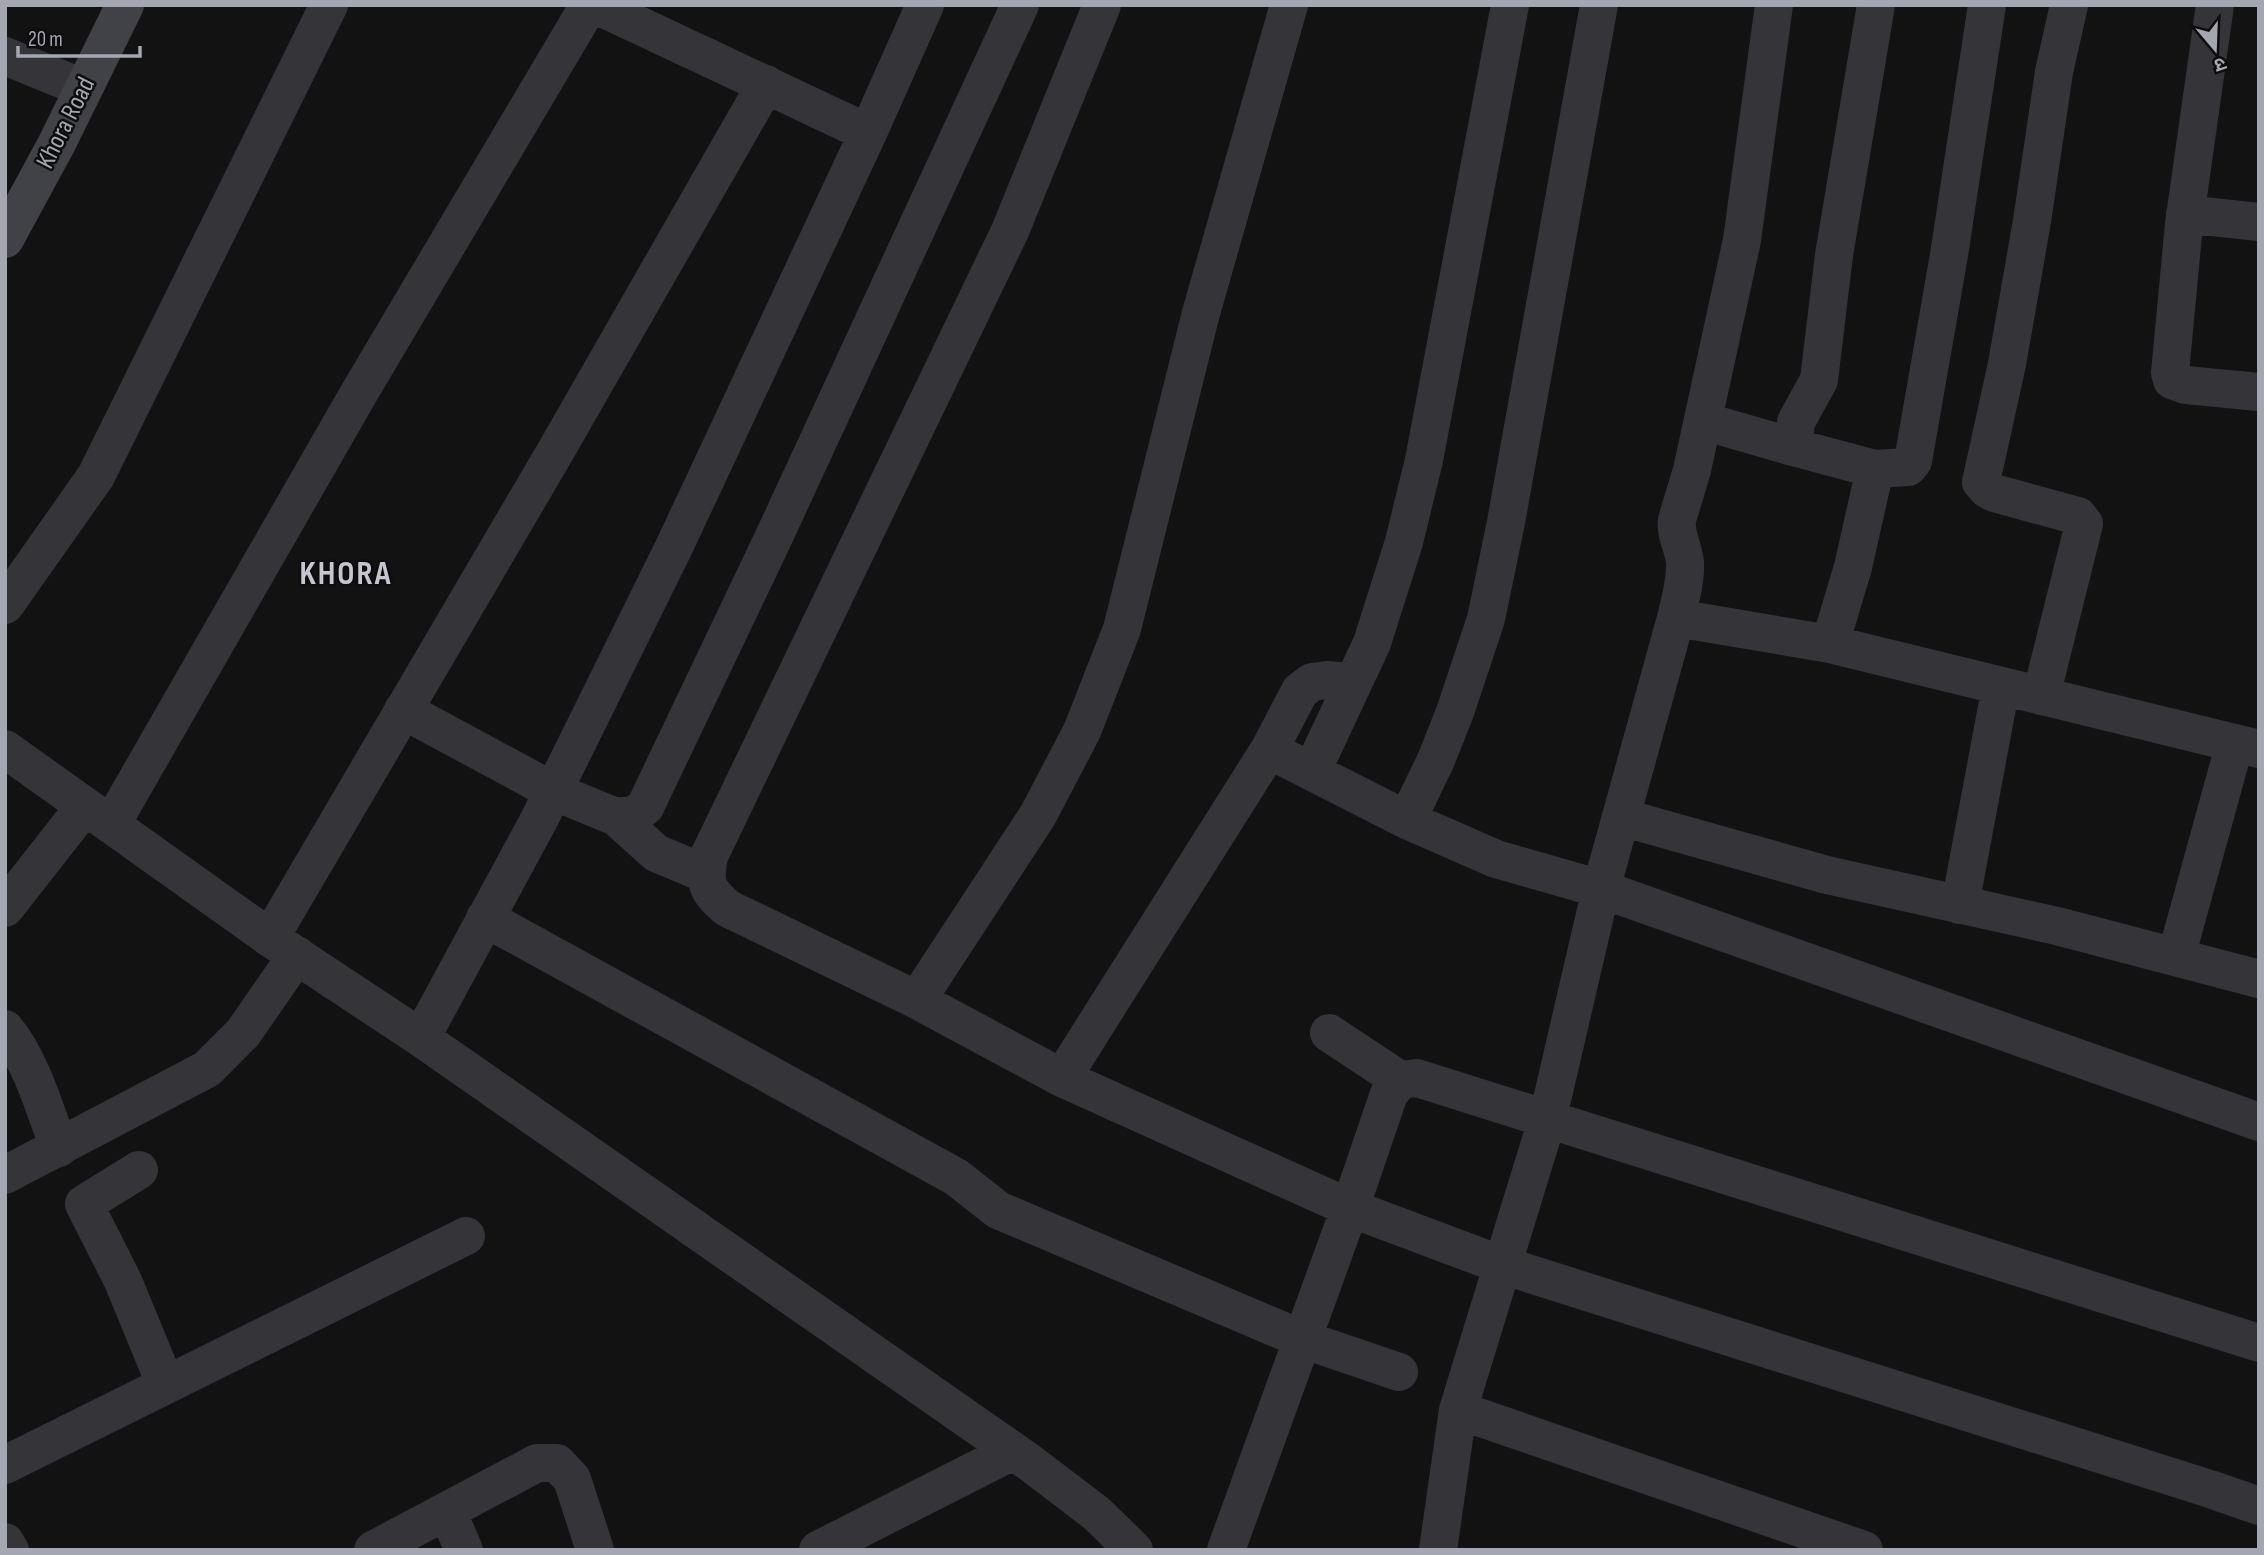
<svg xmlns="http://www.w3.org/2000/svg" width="2264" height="1555" font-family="'Sofia Sans Condensed','Noto Sans Devanagari',sans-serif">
	<rect width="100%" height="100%" fill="#121213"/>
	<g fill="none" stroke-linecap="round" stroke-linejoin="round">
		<path stroke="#353539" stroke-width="38" d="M596 5 868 133
			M1102 5 1010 231 709 856C704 884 706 889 727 908L917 1000 1062 1078 1350 1208 1502 1265 2210 1489 2259 1506
			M2215 5 2184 224 2170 373 2172 380 2186 385 2259 392
			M5 56 83 88
			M2185 214 2259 222
			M1703 421 1793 447
			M1875 469 1793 447 1796 422 1819 380 1834 255 1876 5
			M5 605 96 476 329 5
			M1676 618 1830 644 2259 749
			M1830 644 1853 567 1875 469 1908 467 1913 461 1949 255 1987 5
			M2041 696 2084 524 2078 516 1994 493 1987 489 1981 482 2007 364 2032 221 2054 72 2069 5
			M403 710 553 791 616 817 634 815 645 807 771 543 1020 5
			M5 749 270 938 421 1038 1029 1462 1096 1513 1134 1550
			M1269 750 1407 820 1496 859 1601 889 2259 1122
			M1312 771 1372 643 1404 542 1424 460 1510 5
			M616 817 656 853 706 874
			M1621 817 1827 875 2057 926 2259 979
			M1407 820 1436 760 1455 712 1486 619 1506 522 1599 5
			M111 825 359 393 589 5
			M1960 905 2001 686
			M5 908 85 806
			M485 918 956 1177 998 1210 1302 1339 1399 1372
			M270 938 558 447 766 84
			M2176 957 2235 743
			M917 1000 1038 815 1082 731 1122 629 1201 313 1289 5
			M5 1029C31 1060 45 1110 59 1148
			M1329 1033 1400 1080
			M421 1038 540 818 674 547 868 133 925 5
			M1062 1078 1269 750 1300 691 1312 682 1327 680 1352 682
			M139 1170 84 1204 123 1281 162 1376 168 1383
			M5 1175 207 1069 243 1033 297 955
			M1458 1410 1548 1117 1601 889 1676 618C1680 600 1686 581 1685 563 1684 548 1675 535 1677 520L1692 470 1742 240 1774 5
			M5 1465 466 1236
			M447 1511 464 1550
			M5 1542 10 1550
			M373 1550 537 1463H557L572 1479 595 1550
			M818 1550 1013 1451
			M1226 1550 1350 1208 1389 1094 1400 1080 1417 1078 2259 1343
			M1438 1550 1458 1410 1864 1550"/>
		<path stroke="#414247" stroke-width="38" d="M5 239 56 145 125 5"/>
	</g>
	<g text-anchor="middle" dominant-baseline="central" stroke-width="5" stroke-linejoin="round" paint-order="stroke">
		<g font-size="26" fill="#a4a6b2" stroke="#0d0d0e">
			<text transform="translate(66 123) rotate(-63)">Khora Road</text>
		</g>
		<g font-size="33" font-weight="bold" letter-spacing="2" fill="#c5c6cf" stroke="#0d0d0e">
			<text x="346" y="574">KHORA</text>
		</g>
	</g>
	<rect width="2264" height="1555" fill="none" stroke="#a4a6b2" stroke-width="14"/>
	<g transform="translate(2215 49) rotate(161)" stroke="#0d0d0e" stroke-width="5" paint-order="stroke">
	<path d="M0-5L12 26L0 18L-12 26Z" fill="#a4a6b2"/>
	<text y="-10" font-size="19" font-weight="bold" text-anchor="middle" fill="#a4a6b2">उ</text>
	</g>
	<path d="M18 46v10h122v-10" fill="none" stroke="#a4a6b2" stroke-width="3.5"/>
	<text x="28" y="46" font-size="21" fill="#a4a6b2" stroke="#0d0d0e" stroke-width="5" paint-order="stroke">20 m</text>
</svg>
